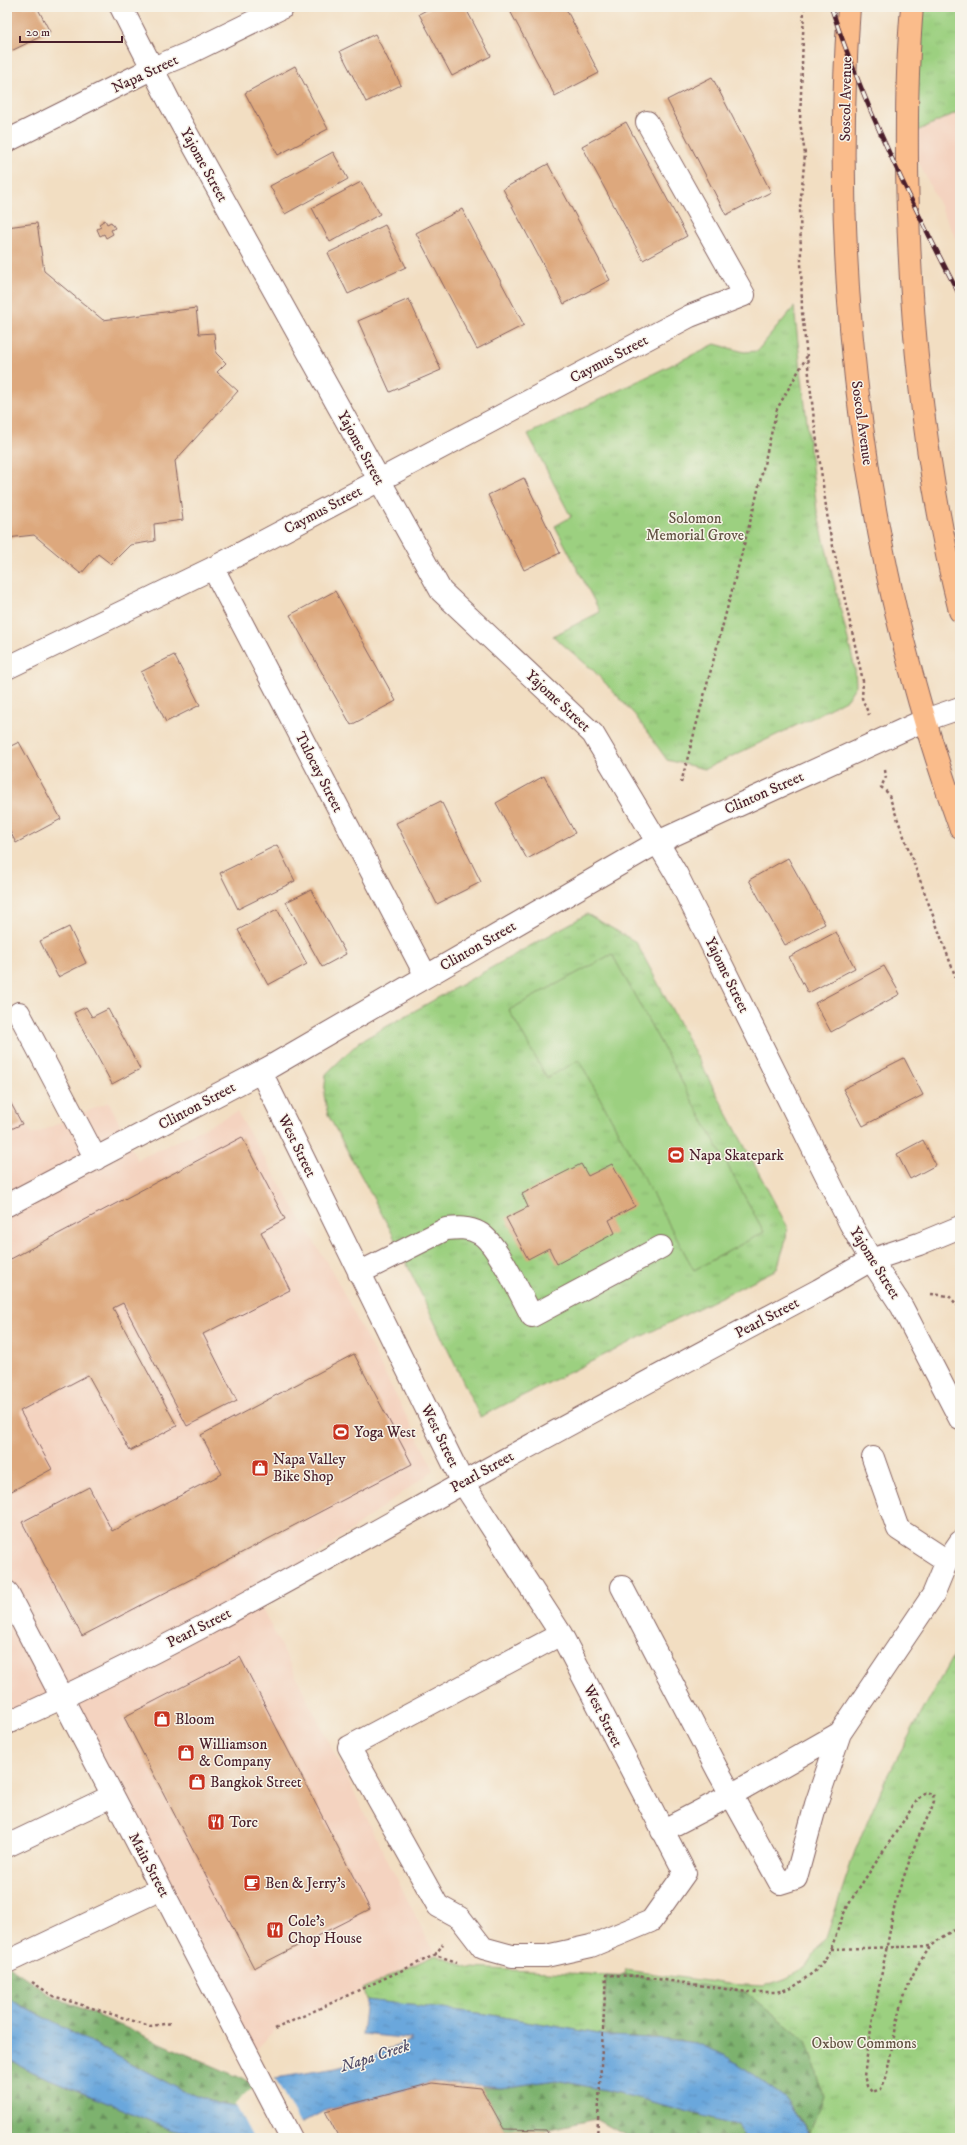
<svg xmlns="http://www.w3.org/2000/svg" width="967" height="2145" font-family="'IM FELL DW Pica',serif">
	<defs>
		<pattern id="grass-tufts" width="24" height="20" patternUnits="userSpaceOnUse"><rect width="24" height="20" fill="#9cd080"/><path d="M3 7l-1-3M5 7V3M7 7l1-3M15 17l-1-3M17 17v-4M19 17l1-3" fill="none" stroke="#88b26f"/></pattern>
		<pattern id="forest-firs" width="22" height="20" patternUnits="userSpaceOnUse"><rect width="22" height="20" fill="#7db26e"/><path d="M5 1l3.5 6h-7zM16 11l3.5 6h-7z" fill="#68905b"/></pattern>
		<pattern id="water-ripples" width="26" height="14" patternUnits="userSpaceOnUse"><rect width="26" height="14" fill="#6aa7dc"/><path d="M2 4q2-2 4 0t4 0M15 11q2-2 4 0t4 0" fill="none" stroke="#5987b3"/></pattern>
	</defs>
	<rect width="100%" height="100%" fill="#f7f3e8"/>
	<filter id="ink" filterUnits="userSpaceOnUse"><feTurbulence type="fractalNoise" baseFrequency=".025" numOctaves="2"/><feDisplacementMap in="SourceGraphic" scale="8" xChannelSelector="R" yChannelSelector="G"/><feConvolveMatrix kernelMatrix="1 2 1 2 8 2 1 2 1" color-interpolation-filters="sRGB"/></filter>
	<filter id="wash" filterUnits="userSpaceOnUse"><feTurbulence type="fractalNoise" baseFrequency=".012" numOctaves="4" result="noise"/><feDisplacementMap in="SourceGraphic" scale="16" xChannelSelector="R" yChannelSelector="G"/><feGaussianBlur stdDeviation="0.9" result="paint"/><feColorMatrix in="noise" values="0 0 0 0 0 0 0 0 0 0 0 0 0 0 0 0 0 1.4 0 .05"/><feComposite in="paint" operator="in"/></filter>
	<g filter="url(#wash)">
		<rect width="100%" height="100%" fill="#f2dec2"/>
		<path fill="#f4d3c0" d="M960 111V247L906 136Z
			M7 1088 32 1135 109 1102 137 1160 237 1112 337 1280 434 1470 257 1598 435 1955 275 2029 249 2058 62 1699 7 1723Z"/>
		<path fill="url(#grass-tufts)" stroke="#737856" d="M912 7H960V111L906 136Z
			M794 307 817 511 855 669 856 685 847 699 812 718 705 769 667 760 635 715 593 670 553 636 600 612 555 526 571 517 528 434 715 344 744 352 757 351Z
			M587 914 636 942 787 1226 786 1240 777 1269 480 1417 390 1229 328 1115 324 1095 326 1074 359 1042Z
			M960 1643V2138H812L810 2133 610 2036 486 2014 366 2000 363 1989 435 1955 471 1968 606 1975 603 2030 611 2035 625 1970 729 1984 763 1986 785 1979 805 1968 826 1938 855 1851 887 1776Z"/>
		<path fill="url(#forest-firs)" stroke="#64684c" d="M7 1965 53 1996 266 2089 236 2106 216 2103 181 2090 7 1998Z
			M606 1975 637 1976 746 1992 806 2040 823 2095 810 2133 785 2098 725 2055 695 2043 668 2039 610 2036 603 2030Z
			M7 2058 33 2072 172 2130 209 2138H156L155 2135 149 2138H7Z
			M556 2080 619 2093 737 2125 746 2138H630L596 2119 546 2130 504 2129 481 2088H501Z"/>
		<path fill="#9cd080" stroke="#737856" d="M612 954 764 1232 694 1270 579 1060 547 1078 509 1010Z"/>
		<path fill="url(#water-ripples)" stroke="#5a6384" d="M7 1998 181 2090 216 2103 236 2106 270 2079 337 2068 366 2060 413 2039 362 2034 366 2000 486 2014 610 2036 668 2039 695 2043 725 2055 785 2098 812 2138H746L737 2125 619 2093 556 2080 501 2088 433 2082 324 2111 274 2138H209L172 2130 33 2072 7 2058Z"/>
		<path fill="#f2dec2" d="M274 2076 301 2126 279 2138H253L235 2104 246 2093 269 2077Z"/>
		<g id="blocks">
			<path fill="#dda87d" d="M7 7H37L50 32 7 53Z
				M432 7H465L491 56 452 76 419 14Z
				M508 7H565L599 73 555 96Z
				M375 34 401 85 366 102 340 51Z
				M295 66 328 129 278 155 245 93Z
				M712 77 771 192 726 215 667 100Z
				M626 122 687 236 643 260 582 146Z
				M333 152 348 179 285 214 270 186Z
				M548 164 610 280 564 304 503 189Z
				M361 182 380 214 330 242 312 208Z
				M462 209 524 325 477 349 416 233Z
				M105 220 107 224 111 222 115 228 111 230 113 234 106 238 104 234 100 236 97 229 101 227 99 224Z
				M37 223 44 271 103 320 196 308 199 334 214 333 216 353 226 363 217 372 238 391 175 461 183 520 154 524 155 541 130 545 111 564 98 554 81 574 34 535 7 538V227Z
				M385 225 406 267 348 294 328 253Z
				M409 299 441 370 390 392 358 321Z
				M524 478 560 553 524 570 488 495Z
				M335 591 396 701 351 725 290 615Z
				M174 655 200 705 166 722 141 672Z
				M19 742 61 819 16 843 7 826V748Z
				M544 776 575 833 527 859 496 803Z
				M441 801 481 882 437 904 396 823Z
				M277 845 295 881 238 909 220 873Z
				M788 858 825 924 785 945 749 880Z
				M311 890 346 954 322 967 286 902Z
				M277 909 307 964 268 985 238 930Z
				M69 927 86 963 58 977 40 941Z
				M836 932 855 968 808 993 789 957Z
				M884 966 900 994 831 1032 815 1003Z
				M86 1007 92 1017 108 1009 140 1069 112 1084 74 1013Z
				M904 1058 923 1095 863 1126 843 1089Z
				M7 1096 22 1124 7 1131Z
				M242 1137 285 1219 261 1232 290 1290 203 1334 237 1401 187 1426 123 1303 113 1308 177 1426 130 1451 88 1375 20 1411 52 1469 8 1493 7 1261Z
				M923 1140 936 1165 910 1179 897 1154Z
				M581 1164 588 1176 612 1164 635 1206 609 1220 615 1233 557 1264 549 1248 528 1259 506 1218 528 1207 522 1194Z
				M354 1354 412 1464 82 1636 22 1522 89 1487 112 1531 222 1474 201 1435Z
				M240 1657 370 1909 254 1968 124 1717Z
				M432 2083 481 2088 504 2129 546 2130 551 2138H339L325 2111Z"/>
		</g>
	</g>
	<g filter="url(#ink)">
		<use href="#blocks" fill-opacity="0" stroke="#856260" stroke-width="1"/>
		<g fill="none" stroke-linecap="round" stroke-linejoin="round">
			<g stroke="#856260" stroke-width="24">
				<path id="minor" d="M121 7 171 105 441 591 593 734 677 875 850 1223 871 1260 902 1307 960 1419
					M7 141 153 68 189 53 283 7
					M213 568 426 976
					M7 668 213 568 690 316 744 295 647 122
					M19 1013 96 1159
					M261 1072 463 1483 561 1634 685 1873 651 1921 591 1946 546 1956H512L483 1948 460 1918 438 1906 349 1747 561 1634
					M7 1205 270 1067 658 842 925 720 960 708
					M359 1273 446 1229C457 1228 469 1227 479 1233 497 1242 521 1296 532 1316L661 1247
					M873 1458 898 1529 947 1561 960 1542
					M622 1587 718 1771 780 1883 796 1878 816 1804 840 1733 933 1595 947 1561
					M7 1592 291 2138
					M7 1723C163 1653 312 1567 461 1484 579 1418 699 1354 819 1290L871 1260 919 1244 960 1227
					M662 1831 731 1795 840 1733
					M7 1846 112 1796
					M7 1962 161 1889"/>
			</g>
			<g stroke="#856260" stroke-width="24">
				<path id="major" d="M849 7C829 284 865 565 960 827
					M912 7C906 75 906 144 908 212 912 346 927 480 960 611"/>
			</g>
			<path stroke="#856260" stroke-width="2.5" stroke-dasharray="3 3" stroke-linecap="butt" d="M804 7 800 122 805 154 800 207 802 312 814 420 829 528 863 681 862 698 869 715
				M885 770 886 777 881 787 888 793 960 989
				M681 783 754 507 777 409 807 356
				M931 1294 949 1296 960 1308
				M831 1949 932 1946
				M435 1955 443 1944
				M32 1982 53 1996 150 2026 172 2023
				M275 2029 435 1955 457 1962
				M597 2138 606 1975 637 1976 746 1992H776L792 1988 814 1972 824 1961 831 1949 843 1915 853 1897 918 1799 925 1792 933 1794 934 1801 931 1810 916 1842 896 1899 871 2029 864 2076 867 2086 872 2092 881 2089 886 2078C896 2029 905 1946 960 1928"/>
			<use href="#minor" stroke="#fff" stroke-width="22"/>
			<use href="#major" stroke="#fabc8b" stroke-width="22"/>
			<g stroke="#4a1f2b" stroke-width="4.5">
				<path id="rail" d="M831 7C865 108 911 202 960 296"/>
			</g>
			<use href="#rail" stroke="#f7f3e8" stroke-width="3" stroke-dasharray="9" stroke-linecap="butt"/>
		</g>
	</g>
	<defs>
		<g id="stadium-square" transform="scale(0.9)"><rect x="-9" y="-9" width="18" height="18" rx="4" fill="#c8321e" stroke="#f7f3e8"/><path d="M0-5a6.5 5 0 1 0 0 10a6.5 5 0 1 0 0-10ZM-3.5-1.8h7v3.6h-7Z" fill="#fff"/></g>
		<g id="shop-square" transform="scale(0.9)"><rect x="-9" y="-9" width="18" height="18" rx="4" fill="#c8321e" stroke="#f7f3e8"/><path d="M-5-2.5h2.3a2.7 3.5 0 0 1 5.4 0H5L5.5 6h-11ZM-1.5-2.5h3a1.5 2.3 0 0 0-3 0Z" fill="#fff"/></g>
		<g id="restaurant-square" transform="scale(0.9)"><rect x="-9" y="-9" width="18" height="18" rx="4" fill="#c8321e" stroke="#f7f3e8"/><path d="M-5-6h1v4h1v-4h1v4h1v-4h1v5L-1.5 .5V6h-2V.5L-5-1ZM5-6V6H3V1.5H1.5Q1.5-4 5-6Z" fill="#fff"/></g>
		<g id="cafe-square" transform="scale(0.9)"><rect x="-9" y="-9" width="18" height="18" rx="4" fill="#c8321e" stroke="#f7f3e8"/><path d="M-5.5-4.5H6V0H3Q3 3.5 0 3.5H-2.5Q-5.5 3.5-5.5 0ZM3-3.2v2h1.7v-2ZM-6 4.5H4V6H-6Z" fill="#fff"/></g>
	</defs>
	<g fill-rule="evenodd">
		<use href="#stadium-square" x="676" y="1155"/>
		<use href="#stadium-square" x="341" y="1432"/>
		<use href="#shop-square" x="260" y="1468"/>
		<use href="#shop-square" x="162" y="1719"/>
		<use href="#shop-square" x="186" y="1753"/>
		<use href="#shop-square" x="197" y="1782"/>
		<use href="#restaurant-square" x="216" y="1822"/>
		<use href="#cafe-square" x="252" y="1883"/>
		<use href="#restaurant-square" x="275" y="1930"/>
	</g>
	<g text-anchor="middle" dominant-baseline="central" stroke-width="3" stroke-linejoin="round" paint-order="stroke">
		<g font-size="15" fill="#4a1f2b" stroke="#f7f3e8">
			<text transform="translate(145 74) rotate(-25)">Napa Street</text>
			<text transform="translate(846 99) rotate(-89)">Soscol Avenue</text>
			<text transform="translate(204 165) rotate(61)">Yajome Street</text>
			<text transform="translate(609 359) rotate(-28)">Caymus Street</text>
			<text transform="translate(862 423) rotate(82)">Soscol Avenue</text>
			<text transform="translate(361 448) rotate(61)">Yajome Street</text>
			<text transform="translate(323 510) rotate(-28)">Caymus Street</text>
			<text transform="translate(558 701) rotate(43)">Yajome Street</text>
			<text transform="translate(319 772) rotate(63)">Tulocay Street</text>
			<text transform="translate(764 793) rotate(-24)">Clinton Street</text>
			<text transform="translate(478 946) rotate(-30)">Clinton Street</text>
			<text transform="translate(727 975) rotate(64)">Yajome Street</text>
			<text transform="translate(197 1106) rotate(-28)">Clinton Street</text>
			<text transform="translate(297 1146) rotate(64)">West Street</text>
			<text transform="translate(875 1263) rotate(58)">Yajome Street</text>
			<text transform="translate(767 1318) rotate(-28)">Pearl Street</text>
			<text transform="translate(440 1436) rotate(64)">West Street</text>
			<text transform="translate(482 1472) rotate(-29)">Pearl Street</text>
			<text transform="translate(199 1628) rotate(-27)">Pearl Street</text>
			<text transform="translate(603 1716) rotate(63)">West Street</text>
			<text transform="translate(149 1865) rotate(62)">Main Street</text>
		</g>
		<g font-size="15" fill="#635444" stroke="#f7f3e8">
			<text x="695" y="518">Solomon<tspan x="695" dy="17">Memorial Grove</tspan></text>
			<text x="864" y="2043">Oxbow Commons</text>
		</g>
		<g font-size="15" fill="#4a1f2b" stroke="#f7f3e8" text-anchor="start">
			<text x="689" y="1155">Napa Skatepark</text>
			<text x="354" y="1432">Yoga West</text>
			<text x="273" y="1459">Napa Valley<tspan x="273" dy="17">Bike Shop</tspan></text>
			<text x="175" y="1719">Bloom</text>
			<text x="199" y="1744">Williamson<tspan x="199" dy="17">&amp; Company</tspan></text>
			<text x="210" y="1782">Bangkok Street</text>
			<text x="229" y="1822">Torc</text>
			<text x="265" y="1883">Ben &amp; Jerry's</text>
			<text x="288" y="1921">Cole's<tspan x="288" dy="17">Chop House</tspan></text>
		</g>
		<g font-size="16" font-style="italic" fill="#554f69" stroke="#f7f3e8">
			<text transform="translate(375 2056) rotate(-18)">Napa Creek</text>
		</g>
	</g>
	<rect width="967" height="2145" fill="none" stroke="#f7f3e8" stroke-width="24"/>
	<path d="M20 36v6h102v-6" fill="none" stroke="#4a1f2b" stroke-width="2"/>
	<text x="26" y="36" font-size="12" fill="#4a1f2b" stroke="#f7f3e8" stroke-width="3" paint-order="stroke">20 m</text>
</svg>
